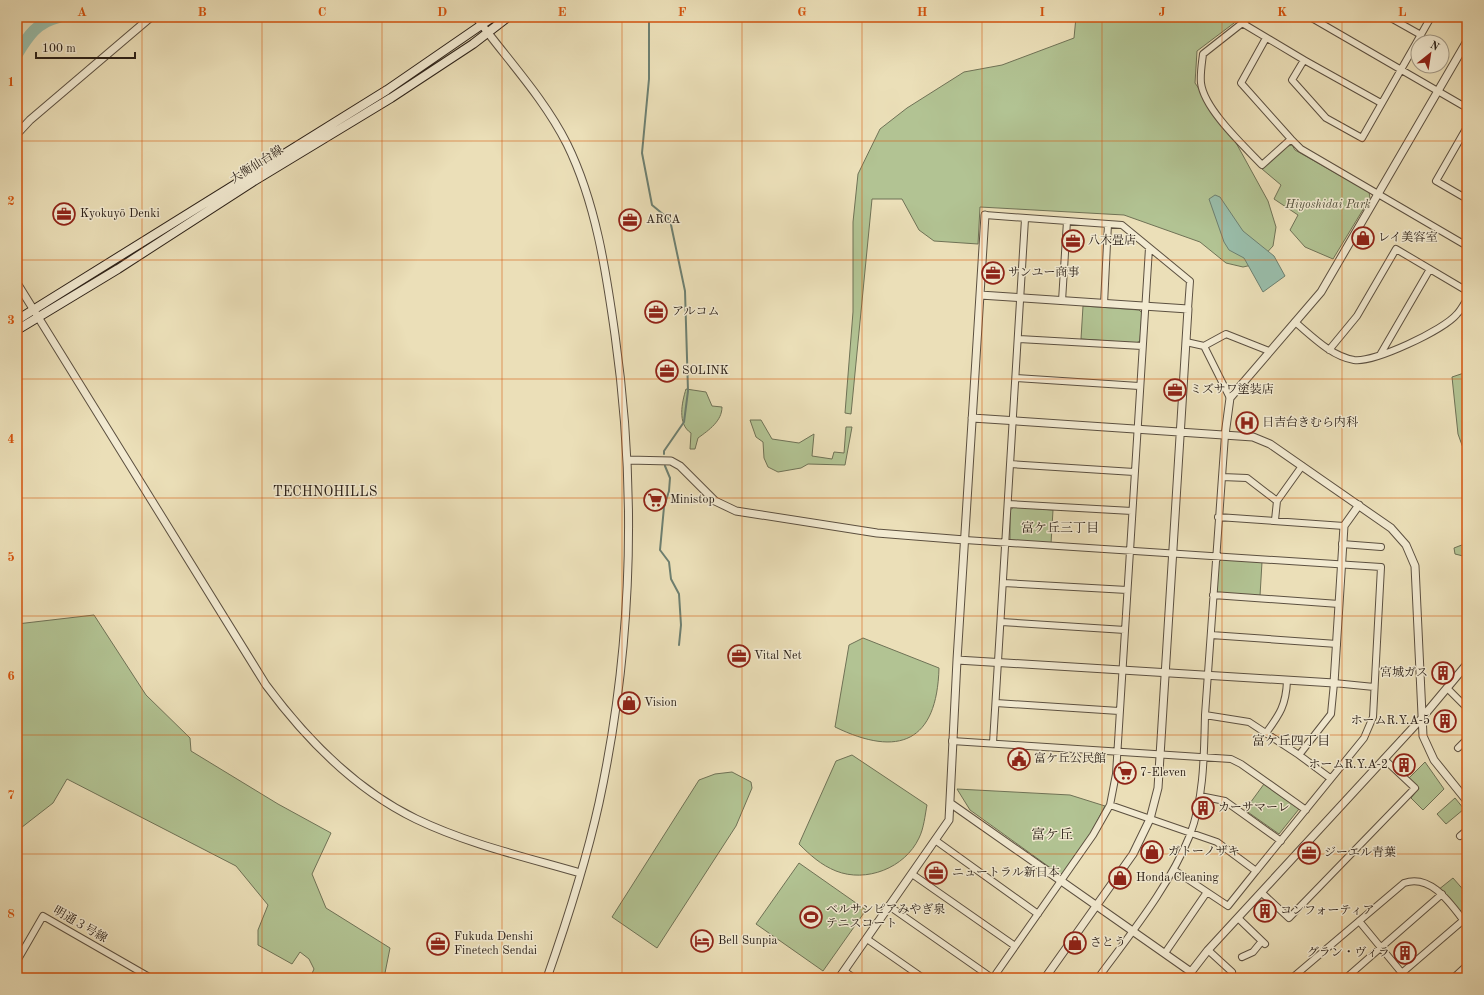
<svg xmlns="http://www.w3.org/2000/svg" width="1484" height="995" font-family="'Old Standard TT','Noto Serif JP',serif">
	<rect width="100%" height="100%" fill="#ebdfb8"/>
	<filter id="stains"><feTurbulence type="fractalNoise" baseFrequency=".005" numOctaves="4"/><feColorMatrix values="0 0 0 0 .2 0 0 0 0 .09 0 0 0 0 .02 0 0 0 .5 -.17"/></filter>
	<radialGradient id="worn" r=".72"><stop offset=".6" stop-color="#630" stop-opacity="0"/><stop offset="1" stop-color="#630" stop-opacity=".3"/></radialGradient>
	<path fill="#b2c393" stroke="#6f7256" d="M1076 17H1242L1197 51 1195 83 1235 141 1268 201 1276 227 1273 246 1261 259 1252 265 1243 267 1226 263 1200 242 1124 215 980 207 978 244 934 241 919 230 902 199H872L851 414 845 413 853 312V222L858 174 880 129 907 108 964 72 1002 65 1074 38Z
		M1292 145 1295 150 1369 192 1370 198 1333 259 1305 247 1290 230 1298 215 1274 199 1281 185 1262 169 1288 146Z
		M1083 306 1139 310 1142 313 1140 341 1136 343 1081 339Z
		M1467 372V459L1458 434 1452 377Z
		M686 389 706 392 712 406 722 407C722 421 709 430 698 438L695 449H690L691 433C677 424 682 402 686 389Z
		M750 420H761L772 439 799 443 814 434 812 456 832 459 834 452 844 453 846 427H852L845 465 808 464 801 468 778 472 768 467 764 458 763 442 756 437Z
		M1014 507 1053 510 1051 544 1010 540V510Z
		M1467 543V557L1455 554 1454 548Z
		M1223 559 1262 562 1260 596 1219 594 1216 590 1218 562Z
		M94 615 146 695 190 738 191 751 278 804 331 833 312 874 326 908 390 948 384 978H310L314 969 309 959 300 952 292 964 258 945V930L268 905 236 866 67 779 53 803 17 831V624Z
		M863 638 939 668C937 742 899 758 835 727L849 645Z
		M852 755 927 805C925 815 924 828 919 838 905 868 866 883 836 871 821 865 810 855 799 844L836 761Z
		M1425 762 1444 789 1423 810 1411 798 1419 788 1409 778Z
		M732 772 751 782 752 788 736 826 657 948 612 917 699 780 715 774Z
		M1264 784 1299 809 1279 834 1245 810Z
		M957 789 1070 795 1105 806 1091 833 1064 873 1059 874 970 810Z
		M1455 798 1464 809 1446 824 1437 814Z
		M799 863 866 910 823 971 756 924Z
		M1453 878 1467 894V917L1463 920 1438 890Z"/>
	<path fill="#99bdaa" stroke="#6d7f70" d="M1215 195 1220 197 1243 231 1274 256 1285 276 1263 292 1244 258 1229 250 1224 242 1209 199Z"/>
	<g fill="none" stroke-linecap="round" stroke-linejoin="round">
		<path stroke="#6d7f70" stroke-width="2" d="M649 17V79L642 153 652 205 670 220 685 291 688 391 684 422 664 451V454
			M665 466 670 478 669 491 664 507 660 550 669 562 671 579 679 594 681 625 679 645"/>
		<path stroke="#99bdaa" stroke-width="12" d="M17 54C28 36 37 22 59 17"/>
		<g stroke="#5c5040" stroke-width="8">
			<path id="minor" d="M1250 17 1203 54C1202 63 1200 74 1201 83 1204 109 1244 146 1262 165L1291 139 1301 149 1467 246
				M1310 17 1467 108
				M1389 17 1421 35
				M1242 23 1304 60 1292 80 1326 118 1362 138 1431 17
				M1266 38 1241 83 1291 139
				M1304 60 1381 103
				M1467 127 1436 181 1467 199
				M985 215 1122 225 1190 281 1188 309
				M1062 301 1067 221
				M1104 304 1108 224
				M1295 322C1313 337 1331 356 1354 360 1374 363 1444 330 1457 314 1461 310 1464 304 1467 299
				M1019 339 1142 346
				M1186 342 1204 346 1226 334 1269 351
				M1204 346 1230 398
				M1329 350 1357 316 1396 249 1467 291
				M1380 355 1430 269
				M1016 378 1139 386
				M1010 464 1134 472
				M1222 477 1247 478 1277 501
				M1008 504 1132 511
				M1218 517 1344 526
				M1275 520 1277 501 1302 466
				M965 540 1381 567 1373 717 1364 738 1256 871 1217 842 1110 805
				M1342 544 1381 547
				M1003 583 1127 590
				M1213 595 1339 604
				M1001 622 1125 630
				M1211 635 1337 644
				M1447 688 1467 708
				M996 703 1119 711
				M1205 715 1249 722 1299 755
				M1266 733C1280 714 1286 705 1287 681
				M952 741 1231 759 1241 764 1306 810
				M993 743 1025 219
				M1458 748 1467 739
				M1330 778 1299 755 1331 714 1334 683 1374 687
				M1200 796 1225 801 1281 841
				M1460 836 1467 830
				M935 840 1038 914
				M1174 870 1207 892
				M912 874 1015 946
				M1262 893 1289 918 1415 788 1384 759
				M889 906 992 978
				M1238 918 1265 944
				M1359 921 1406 978
				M867 939 923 978
				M1208 950 1232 972
				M1165 953 1207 892 1228 906 1256 871
				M1242 957 1253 952 1262 941
				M17 961 43 916 151 978
				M844 971 854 978
				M993 978 1093 835 1110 805 1116 774 1149 248
				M1098 978C1131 933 1169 887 1190 835 1204 798 1204 755 1205 715L1225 435
				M1292 978 1404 883C1432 873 1452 906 1467 925
				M1346 978 1442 894
				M1396 978 1467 917"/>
		</g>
		<g stroke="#5c5040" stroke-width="9">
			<path id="tertiary" d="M476 17C506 58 544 98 567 144 596 203 606 271 615 335 637 491 632 650 599 803 586 862 567 921 547 978
				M17 134 30 120 151 17
				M17 283 266 685C306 739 354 789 416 819 468 844 525 857 580 873
				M980 295 1188 309 1158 788 1150 819 1133 854 1045 978
				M972 418 1253 437 1270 444 1391 528 1406 545 1415 566 1423 736 1434 760 1467 801
				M1225 435 1230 398 1321 292 1467 41
				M628 460 671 461 680 466 715 501 736 511 877 533 965 540
				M957 660 1334 683 1344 526 1359 505
				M950 803 1191 972
				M839 978 949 820 957 660 985 215
				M1189 978 1191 972 1208 950 1421 719 1467 664
				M1454 978 1467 966"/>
		</g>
		<g stroke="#2c2118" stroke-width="10">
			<path id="secondary" d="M17 320 387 90 493 17
				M17 330 118 269 254 181 391 98 473 44 508 17"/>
		</g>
		<use href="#minor" stroke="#f2ead1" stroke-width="6"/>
		<use href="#tertiary" stroke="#f2ead1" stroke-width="7"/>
		<use href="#secondary" stroke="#f2ead1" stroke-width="8"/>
	</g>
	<path fill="none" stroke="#d5530d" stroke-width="1" stroke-opacity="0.55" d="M142 17V978M262 17V978M382 17V978M502 17V978M622 17V978M742 17V978M862 17V978M982 17V978M1102 17V978M1222 17V978M1342 17V978M17 141H1467M17 260H1467M17 379H1467M17 498H1467M17 616H1467M17 735H1467M17 854H1467"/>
	<defs>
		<g id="office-ring" transform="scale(1.15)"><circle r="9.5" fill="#f2ead1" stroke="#8f2418" stroke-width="1.5"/><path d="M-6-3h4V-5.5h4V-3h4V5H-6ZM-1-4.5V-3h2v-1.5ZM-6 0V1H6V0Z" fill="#8f2418"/></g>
		<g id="shop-ring" transform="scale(1.15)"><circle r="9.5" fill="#f2ead1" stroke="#8f2418" stroke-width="1.5"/><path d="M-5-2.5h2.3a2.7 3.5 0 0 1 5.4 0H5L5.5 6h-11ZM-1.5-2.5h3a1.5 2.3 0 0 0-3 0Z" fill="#8f2418"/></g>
		<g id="hospital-ring" transform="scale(1.15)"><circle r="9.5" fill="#f2ead1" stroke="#8f2418" stroke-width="1.5"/><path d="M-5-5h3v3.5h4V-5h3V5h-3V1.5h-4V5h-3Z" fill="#8f2418"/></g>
		<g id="supermarket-ring" transform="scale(1.15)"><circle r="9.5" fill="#f2ead1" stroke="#8f2418" stroke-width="1.5"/><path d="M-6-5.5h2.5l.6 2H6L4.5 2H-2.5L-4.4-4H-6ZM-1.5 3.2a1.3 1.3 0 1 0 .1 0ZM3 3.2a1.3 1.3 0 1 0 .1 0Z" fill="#8f2418"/></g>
		<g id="building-ring" transform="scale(1.15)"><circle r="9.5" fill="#f2ead1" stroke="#8f2418" stroke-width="1.5"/><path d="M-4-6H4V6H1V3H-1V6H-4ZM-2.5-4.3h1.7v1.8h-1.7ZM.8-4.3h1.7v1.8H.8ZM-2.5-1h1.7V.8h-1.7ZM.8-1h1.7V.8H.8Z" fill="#8f2418"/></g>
		<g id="civic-ring" transform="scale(1.15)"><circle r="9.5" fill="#f2ead1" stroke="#8f2418" stroke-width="1.5"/><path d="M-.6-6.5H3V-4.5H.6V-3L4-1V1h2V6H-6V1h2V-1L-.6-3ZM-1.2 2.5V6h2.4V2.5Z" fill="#8f2418"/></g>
		<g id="stadium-ring" transform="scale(1.15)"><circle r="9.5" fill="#f2ead1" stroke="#8f2418" stroke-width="1.5"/><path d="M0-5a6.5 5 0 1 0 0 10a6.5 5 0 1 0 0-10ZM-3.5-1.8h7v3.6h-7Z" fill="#8f2418"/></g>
		<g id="hotel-ring" transform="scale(1.15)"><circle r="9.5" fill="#f2ead1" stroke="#8f2418" stroke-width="1.5"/><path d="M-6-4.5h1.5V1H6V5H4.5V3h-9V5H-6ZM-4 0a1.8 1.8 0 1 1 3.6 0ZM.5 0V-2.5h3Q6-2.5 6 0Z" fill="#8f2418"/></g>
	</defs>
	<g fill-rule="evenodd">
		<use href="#office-ring" x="64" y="214"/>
		<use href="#office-ring" x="630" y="220"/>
		<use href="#shop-ring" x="1363" y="238"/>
		<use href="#office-ring" x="1073" y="241"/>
		<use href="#office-ring" x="993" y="273"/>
		<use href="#office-ring" x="656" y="312"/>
		<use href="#office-ring" x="667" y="371"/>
		<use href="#office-ring" x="1175" y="390"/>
		<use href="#hospital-ring" x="1247" y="423"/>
		<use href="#supermarket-ring" x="655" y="500"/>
		<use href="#office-ring" x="739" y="656"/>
		<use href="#building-ring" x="1443" y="673"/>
		<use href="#shop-ring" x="629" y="703"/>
		<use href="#building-ring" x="1445" y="721"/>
		<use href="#civic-ring" x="1019" y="759"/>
		<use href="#building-ring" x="1404" y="765"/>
		<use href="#supermarket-ring" x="1125" y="773"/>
		<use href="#building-ring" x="1203" y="808"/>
		<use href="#shop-ring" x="1152" y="852"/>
		<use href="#office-ring" x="1309" y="853"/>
		<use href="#office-ring" x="936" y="873"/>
		<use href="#shop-ring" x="1120" y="878"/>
		<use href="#building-ring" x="1265" y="911"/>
		<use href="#stadium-ring" x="811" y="917"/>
		<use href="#hotel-ring" x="702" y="941"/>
		<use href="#shop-ring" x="1075" y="943"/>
		<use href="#office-ring" x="438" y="944"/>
		<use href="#building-ring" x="1405" y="953"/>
	</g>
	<g text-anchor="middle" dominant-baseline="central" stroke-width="3" stroke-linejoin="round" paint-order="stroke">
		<g font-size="12" fill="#2c2118" stroke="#f2ead1">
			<text transform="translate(257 165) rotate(-32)">大衡仙台線</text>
			<text transform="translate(80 925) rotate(30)">明通３号線</text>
		</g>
		<g font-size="12" font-style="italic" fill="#54523d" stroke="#f2ead1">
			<text x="1328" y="205">Hiyoshidai Park</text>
		</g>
		<g font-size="12" fill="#2c2118" stroke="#f2ead1" text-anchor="start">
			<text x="80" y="214">Kyokuyō Denki</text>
			<text x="646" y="220">ARCA</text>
			<text x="1378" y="238">レイ美容室</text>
			<text x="1088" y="241">八木畳店</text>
			<text x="1008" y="273">サンユー商事</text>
			<text x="672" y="312">アルコム</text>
			<text x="682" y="371">SOLINK</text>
			<text x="1190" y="390">ミズサワ塗装店</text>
			<text x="1262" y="423">日吉台きむら内科</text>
			<text x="670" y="500">Ministop</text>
			<text x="754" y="656">Vital Net</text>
			<text x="1428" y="673" text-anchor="end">宮城ガス</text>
			<text x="644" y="703">Vision</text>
			<text x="1430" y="721" text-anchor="end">ホームR.Y.A-5</text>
			<text x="1034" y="759">富ケ丘公民館</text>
			<text x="1388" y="765" text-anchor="end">ホームR.Y.A-2</text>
			<text x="1140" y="773">7-Eleven</text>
			<text x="1218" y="808">カーサマーレ</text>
			<text x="1168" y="852">ガトーノザキ</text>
			<text x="1324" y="853">ジーエル青葉</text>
			<text x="952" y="873">ニュートラル新日本</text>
			<text x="1136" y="878">Honda Cleaning</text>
			<text x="826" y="910">ベルサンピアみやぎ泉<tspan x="826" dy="14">テニスコート</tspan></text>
			<text x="1280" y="911">コンフォーティア</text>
			<text x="454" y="937">Fukuda Denshi<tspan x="454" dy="14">Finetech Sendai</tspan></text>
			<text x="718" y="941">Bell Sunpia</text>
			<text x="1090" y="943">さとう</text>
			<text x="1390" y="953" text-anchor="end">グラン・ヴィラ</text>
		</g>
		<g font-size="13" fill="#2c2118" stroke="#f2ead1">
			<text x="1060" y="528">富ケ丘三丁目</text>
			<text x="1291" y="741">富ケ丘四丁目</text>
		</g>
		<g font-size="14" fill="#2c2118" stroke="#f2ead1">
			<text x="325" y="492">TECHNOHILLS</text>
			<text x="1052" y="835">富ケ丘</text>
		</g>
	</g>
	<rect width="1484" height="995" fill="none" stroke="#ebdfb8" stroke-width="44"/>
	<g transform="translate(1430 54) rotate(30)"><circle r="19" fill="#f2ead1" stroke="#a39a87"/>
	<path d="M0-3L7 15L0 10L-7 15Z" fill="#8f2418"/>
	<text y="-6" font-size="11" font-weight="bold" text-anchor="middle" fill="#2c2118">N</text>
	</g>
	<path d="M36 52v6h99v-6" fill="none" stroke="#2c2118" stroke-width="2"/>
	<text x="42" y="52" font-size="12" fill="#2c2118" stroke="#f2ead1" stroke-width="3" paint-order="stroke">100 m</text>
	<rect x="22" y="22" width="1440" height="951" fill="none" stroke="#d5530d" stroke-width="1.5"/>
	<g font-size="13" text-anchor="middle" font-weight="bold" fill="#d5530d">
		<text x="82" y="16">A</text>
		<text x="202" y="16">B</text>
		<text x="322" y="16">C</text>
		<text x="442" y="16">D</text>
		<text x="562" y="16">E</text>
		<text x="682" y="16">F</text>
		<text x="802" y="16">G</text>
		<text x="922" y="16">H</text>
		<text x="1042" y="16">I</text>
		<text x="1162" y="16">J</text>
		<text x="1282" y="16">K</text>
		<text x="1402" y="16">L</text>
		<text x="11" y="86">1</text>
		<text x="11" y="205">2</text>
		<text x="11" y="324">3</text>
		<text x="11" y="443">4</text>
		<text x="11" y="561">5</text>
		<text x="11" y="680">6</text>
		<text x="11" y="799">7</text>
		<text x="11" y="918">8</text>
	</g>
	<rect width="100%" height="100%" filter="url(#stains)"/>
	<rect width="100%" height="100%" fill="url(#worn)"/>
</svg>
